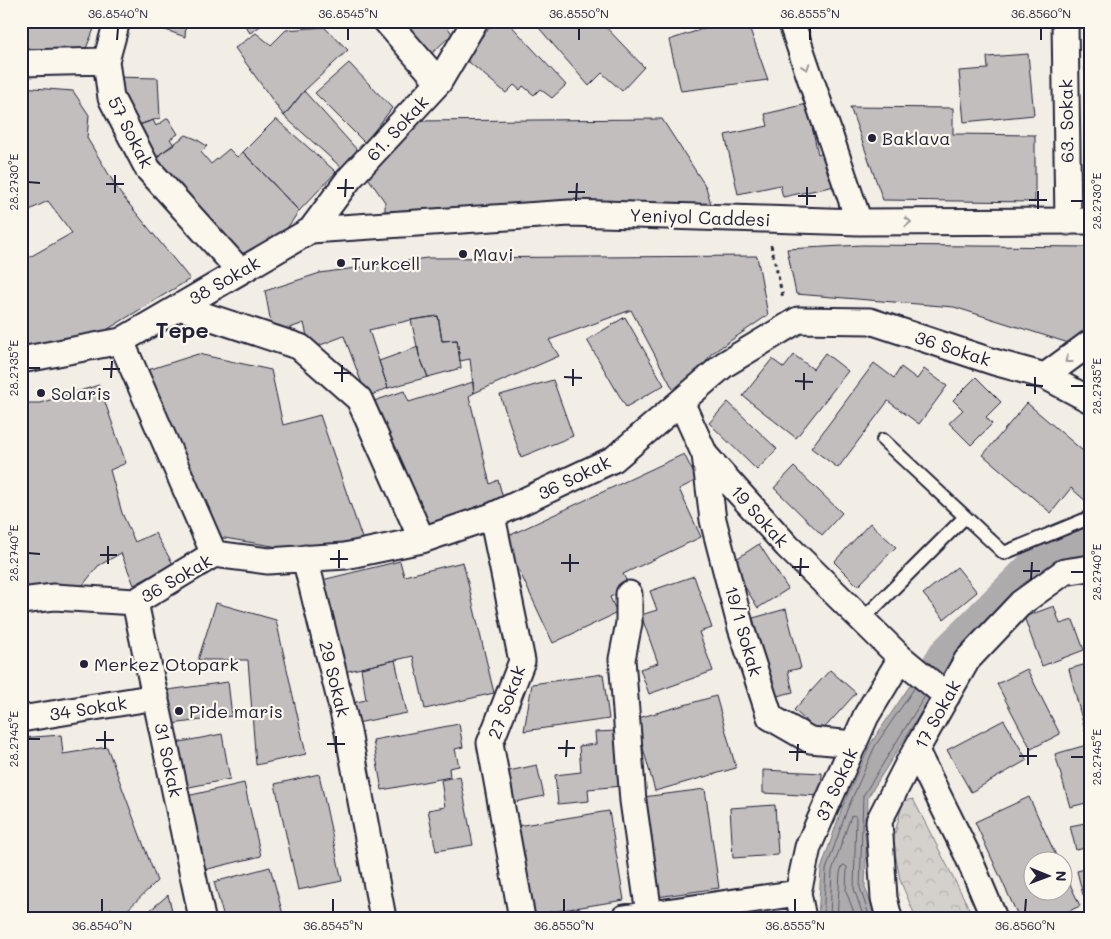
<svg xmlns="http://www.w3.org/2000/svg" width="1111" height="939" font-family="Mali,sans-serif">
	<defs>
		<pattern id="forest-crowns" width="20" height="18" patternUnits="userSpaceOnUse" patternTransform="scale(1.25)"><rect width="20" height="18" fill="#d4d1cc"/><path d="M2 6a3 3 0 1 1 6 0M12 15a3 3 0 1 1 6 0" fill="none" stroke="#b6b3b0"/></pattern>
	</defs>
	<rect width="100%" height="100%" fill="#f2eee5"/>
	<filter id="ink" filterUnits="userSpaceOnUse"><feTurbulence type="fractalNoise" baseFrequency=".02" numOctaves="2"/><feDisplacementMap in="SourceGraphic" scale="10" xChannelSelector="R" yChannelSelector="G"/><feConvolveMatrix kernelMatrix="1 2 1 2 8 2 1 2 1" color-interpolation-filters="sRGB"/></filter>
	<g filter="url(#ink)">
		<path fill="url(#forest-crowns)" stroke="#7b7a84" d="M913 799 974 918H916L900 880 893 841 903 801Z"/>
		<path fill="#aeabad" stroke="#76747f" d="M937 663 947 671 868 797 865 887 876 918H818L821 869 842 808 871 743 924 665Z"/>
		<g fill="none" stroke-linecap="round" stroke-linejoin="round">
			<path stroke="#5a5969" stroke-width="1" d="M823 918 826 870 847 810 875 746 915 687
				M830 918 832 871 851 816 854 815 856 817 854 889 864 918
				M837 918 840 873 842 866 844 865 847 867 846 891 856 918
				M870 918 860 888 863 796 925 696"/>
			<path stroke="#aeabad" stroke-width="29" d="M937 663 943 653 1041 555 1090 540"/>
		</g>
		<path fill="#c2bebe" stroke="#22223b" d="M21 21H91L94 29 82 58 21 59Z
			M141 21H186L185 37Z
			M242 21H268L250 33Z
			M395 21H444L452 34 425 60Z
			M495 21H507L566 85 552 98 540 89 534 95 523 86 520 90 514 85 506 93 464 58Z
			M533 21H600L644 67 622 91 602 73 589 86Z
			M727 21H747L768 80 681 91 669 40Z
			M1085 21H1090V72H1085Z
			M324 27 348 50 304 91 284 116 235 48 256 33 271 45 286 30Z
			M1028 54 1034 115 964 122 959 71 988 69 987 57Z
			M349 63 392 108 365 143 315 93Z
			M112 77 158 78 160 118 130 128Z
			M21 87 73 91 89 115 87 138 120 193 190 279 90 340 21 350V262L72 233 48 201 21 214Z
			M304 91 359 152 343 169 284 116Z
			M807 104 818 154 827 152 835 186 783 197 780 185 738 194 725 135 768 126 765 114Z
			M850 107 953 108V134L1035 135V202L883 200Z
			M168 118 178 134 170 139 174 145 160 154 152 166 130 128 153 120 156 126Z
			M276 119 336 172 299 211 243 152Z
			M662 119 706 187 713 211 559 204 385 211V202L366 175 411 121Z
			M186 135 196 139 207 146 201 152 211 164 229 149 237 157 243 152 299 211 283 234 236 262 152 166 160 154Z
			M862 245 1090 247V332L1075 345 954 307 796 294 787 249Z
			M757 256 768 315 711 354 696 378 674 391 631 310 549 340 559 356 474 393 470 359 460 361 457 340 442 341 438 316 411 320 369 330 379 361 388 388 367 397 344 336 310 349 304 323 273 334 265 291 320 273 427 258Z
			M438 316 442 341 457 340 461 368 428 377 419 355 411 320Z
			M625 317 664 385 626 407 587 340Z
			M418 347 419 355 428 377 388 388 379 361Z
			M825 353 848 371 796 438 743 396 772 359 784 368 794 355 813 369Z
			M198 354 271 370 283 425 320 415 363 541 303 551 212 536 148 370Z
			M874 363 894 378 901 367 917 379 924 369 947 386 919 424 888 401 838 468 811 448Z
			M976 377 1001 402 986 417 992 424 971 445 949 423 963 410 953 400Z
			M553 380 573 436 521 457 500 395Z
			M473 382 474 393 469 396 490 484 498 480 503 498 421 530 365 404 404 391 409 402Z
			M99 385 126 463 110 470 122 513 135 542 155 533 173 564 134 585 121 553 98 566 83 585 21 593V403H40Z
			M728 402 777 449 757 470 709 423Z
			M1027 403 1090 457V501L1088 503 1071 488 1051 513 983 455Z
			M684 454 697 480 679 489 701 537 623 574 630 588 610 597 617 613 553 643 504 538Z
			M794 467 842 513 822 535 774 488Z
			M870 523 896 547 858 586 834 562Z
			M759 544 788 589 758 608 730 563Z
			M400 561 404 576 463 562 494 693 425 709 413 656 340 673 318 581Z
			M957 567 977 592 944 619 923 594Z
			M694 576 712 628 699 632 713 671 649 694 640 669 658 663 641 615 657 610 650 591Z
			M216 603 276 620 306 754 256 765 248 660H198Z
			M1054 606 1060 624 1073 620 1084 650 1042 666 1024 617Z
			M786 609 801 668 788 671 793 692 773 697 753 618Z
			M395 660 407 713 357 723 352 703 366 700 361 668Z
			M1090 663V734L1086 735 1069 669Z
			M1027 669 1060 734 1031 749 997 684Z
			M830 670 856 693 820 733 794 710Z
			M603 674 609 719 524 731 532 684Z
			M228 682 232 716 164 725 160 691Z
			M716 696 736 768 655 791 635 719Z
			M1004 720 1027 760 971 792 947 750Z
			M459 724 463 747 455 749 459 766 449 768 450 777 382 790 373 740Z
			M617 731 622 786 588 789 589 801 558 804 555 775 581 772 579 746 596 744 595 732Z
			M222 734 230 779 179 789 170 744Z
			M61 735 63 754 107 747 157 881 120 917 111 908 103 918H21V765L29 761 21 745V738Z
			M1090 744V802L1070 807 1055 754Z
			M537 765 544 796 510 803 504 772Z
			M763 770 822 773 821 796 763 793Z
			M319 774 342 881 298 890 275 784Z
			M460 776 473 845 436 851 428 810 445 807 441 780Z
			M244 783 261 856 204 870 187 796Z
			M705 789 719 888 657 897 643 797Z
			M1029 797 1059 862H1034V892H1064V871L1080 906 1054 918H1019L975 822Z
			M775 805 778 855 733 858 730 808Z
			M609 811 624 900 532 915 517 826Z
			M1090 822V847L1076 850 1070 826Z
			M270 867 284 918H224L214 882Z
			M1090 868V893L1083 895 1077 871Z
			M168 895 174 918H141Z"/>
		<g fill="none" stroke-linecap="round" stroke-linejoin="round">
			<g stroke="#22223b" stroke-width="16">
				<path id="lane" d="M883 440 1004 553 1089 518
					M862 620 965 517"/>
			</g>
			<g stroke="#22223b" stroke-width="29">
				<path id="street" d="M117 21 106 61 111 98 148 169 240 271
					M386 21 439 82
					M791 21 859 222
					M1065 21 1068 222
					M21 63 106 61
					M311 230 570 213 859 222 1090 221
					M179 307 300 347 359 399 422 540
					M121 341 214 554
					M21 360 121 341 311 230 349 179 439 82 475 21
					M1045 376 1090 343
					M681 402 705 455 787 546 901 658 947 696
					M705 455 713 520 741 628 770 717 810 740 854 744
					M492 516 522 661 490 743 522 918
					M305 558 348 732 383 918
					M629 594V623L622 659 633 801 649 914
					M21 601 54 597 135 602 214 554 268 561 345 556 422 540 492 516 614 459 725 364 798 320 870 321 994 362 1045 376 1090 400
					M135 602 202 918
					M21 719 156 697
					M916 751 967 854 994 918
					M624 918 798 893
					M803 918 798 893 808 847 866 716 901 658
					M889 918 884 898 879 821 908 764 967 660 1021 603 1064 572 1090 568"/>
			</g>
			<path stroke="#22223b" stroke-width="3" stroke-dasharray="4 4" stroke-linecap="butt" d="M771 245 783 298"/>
			<use href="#lane" stroke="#fbf7ec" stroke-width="12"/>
			<use href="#street" stroke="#fbf7ec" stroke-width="25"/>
		</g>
		<defs><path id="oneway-chevron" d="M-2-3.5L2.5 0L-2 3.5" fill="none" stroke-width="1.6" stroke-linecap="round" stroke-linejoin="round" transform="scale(1.25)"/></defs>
		<g stroke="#99979c">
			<use href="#oneway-chevron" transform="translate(806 67) rotate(71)"/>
			<use href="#oneway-chevron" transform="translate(908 222)"/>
			<use href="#oneway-chevron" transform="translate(1068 360) rotate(143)"/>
		</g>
	</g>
	<path fill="none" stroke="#22223b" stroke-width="2" d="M117 40 118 28M348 40V28M579 40V28M810 40V28M1041 40V28M28 182 40 183M106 184H124M337 188H354M568 192H585M115 193V175M798 196H816M345 197 346 179M1029 200H1047M576 201 577 183M1071 201H1084M807 205V187M1038 209V191M28 368H40M103 369H120M334 373H351M564 377 582 378M111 378 112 361M795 381 813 382M342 382V365M1026 385 1043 386M573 386V369M1071 386H1084M804 390V373M1035 394V377M28 553 40 554M100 555H117M330 559H348M561 563H579M108 564V546M792 567H809M339 568V550M1023 571H1040M570 572V554M1071 572H1084M800 576 801 558M1031 580 1032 562M28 739H40M96 740H114M327 744H345M558 748H575M105 749V731M789 752H806M336 753V736M1019 756H1037M566 757 567 740M1071 757H1084M797 761 798 744M1028 765V748M102 912V899M333 912V899M564 912V899M795 912V899M1025 912 1026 899"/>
	<g fill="#22223b" stroke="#fbf7ec" stroke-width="2">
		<circle cx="872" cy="138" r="5"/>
		<circle cx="463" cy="254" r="5"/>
		<circle cx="341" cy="263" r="5"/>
		<circle cx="41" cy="393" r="5"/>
		<circle cx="84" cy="664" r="5"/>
		<circle cx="179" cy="711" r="5"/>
	</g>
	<g text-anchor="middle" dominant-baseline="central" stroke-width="4.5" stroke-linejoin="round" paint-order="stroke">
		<g font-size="18" fill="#22223b" stroke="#fbf7ec">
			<text transform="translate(1066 121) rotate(-91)">63. Sokak</text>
			<text transform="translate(397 128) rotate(-47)">61. Sokak</text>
			<text transform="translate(131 132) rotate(63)">57 Sokak</text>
			<text transform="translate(700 217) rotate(2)">Yeniyol Caddesi</text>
			<text transform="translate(224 280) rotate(-30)">38 Sokak</text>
			<text transform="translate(953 348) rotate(18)">36 Sokak</text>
			<text transform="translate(574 477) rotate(-26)">36 Sokak</text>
			<text transform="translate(760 516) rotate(48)">19 Sokak</text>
			<text transform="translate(176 578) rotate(-30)">36 Sokak</text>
			<text transform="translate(744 631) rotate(74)">19/1 Sokak</text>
			<text transform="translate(335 679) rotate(76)">29 Sokak</text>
			<text transform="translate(506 702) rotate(-70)">27 Sokak</text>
			<text transform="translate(88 708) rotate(-9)">34 Sokak</text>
			<text transform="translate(937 714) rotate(-61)">17 Sokak</text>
			<text transform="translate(169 760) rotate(78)">31 Sokak</text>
			<text transform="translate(836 784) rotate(-66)">37 Sokak</text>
		</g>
		<g font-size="18" fill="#22223b" stroke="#fbf7ec" text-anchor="start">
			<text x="882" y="138">Baklava</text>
			<text x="473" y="254">Mavi</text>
			<text x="351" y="263">Turkcell</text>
			<text x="51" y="393">Solaris</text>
			<text x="94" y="664">Merkez Otopark</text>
			<text x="189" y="711">Pide maris</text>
		</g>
		<g font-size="22" font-weight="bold" fill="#22223b" stroke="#fbf7ec">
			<text x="182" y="329">Tepe</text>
		</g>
	</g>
	<rect width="1111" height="939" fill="none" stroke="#fbf7ec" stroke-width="55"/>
	<g transform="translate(1048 876) rotate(91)"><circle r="24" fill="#fbf7ec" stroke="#a4a2a5"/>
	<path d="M0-4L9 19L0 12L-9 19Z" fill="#22223b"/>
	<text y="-8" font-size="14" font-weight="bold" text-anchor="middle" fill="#22223b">N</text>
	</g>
	<rect x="28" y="28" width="1056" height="884" fill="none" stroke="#22223b" stroke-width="2"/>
	<g font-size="12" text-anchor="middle" fill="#22223b">
		<text x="118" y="18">36.8540°N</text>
		<text x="348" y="18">36.8545°N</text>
		<text x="579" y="18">36.8550°N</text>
		<text x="810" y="18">36.8555°N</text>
		<text x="1041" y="18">36.8560°N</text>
		<text transform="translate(14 182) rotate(-90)" y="4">28.2730°E</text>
		<text transform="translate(1097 201) rotate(-90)" y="4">28.2730°E</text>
		<text transform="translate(14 368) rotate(-90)" y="4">28.2735°E</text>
		<text transform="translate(1097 386) rotate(-90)" y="4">28.2735°E</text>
		<text transform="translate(14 553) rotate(-90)" y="4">28.2740°E</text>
		<text transform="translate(1097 572) rotate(-90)" y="4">28.2740°E</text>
		<text transform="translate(14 739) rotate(-90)" y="4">28.2745°E</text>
		<text transform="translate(1097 757) rotate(-90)" y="4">28.2745°E</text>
		<text x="102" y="930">36.8540°N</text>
		<text x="333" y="930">36.8545°N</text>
		<text x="564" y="930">36.8550°N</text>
		<text x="795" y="930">36.8555°N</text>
		<text x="1025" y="930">36.8560°N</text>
	</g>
</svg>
